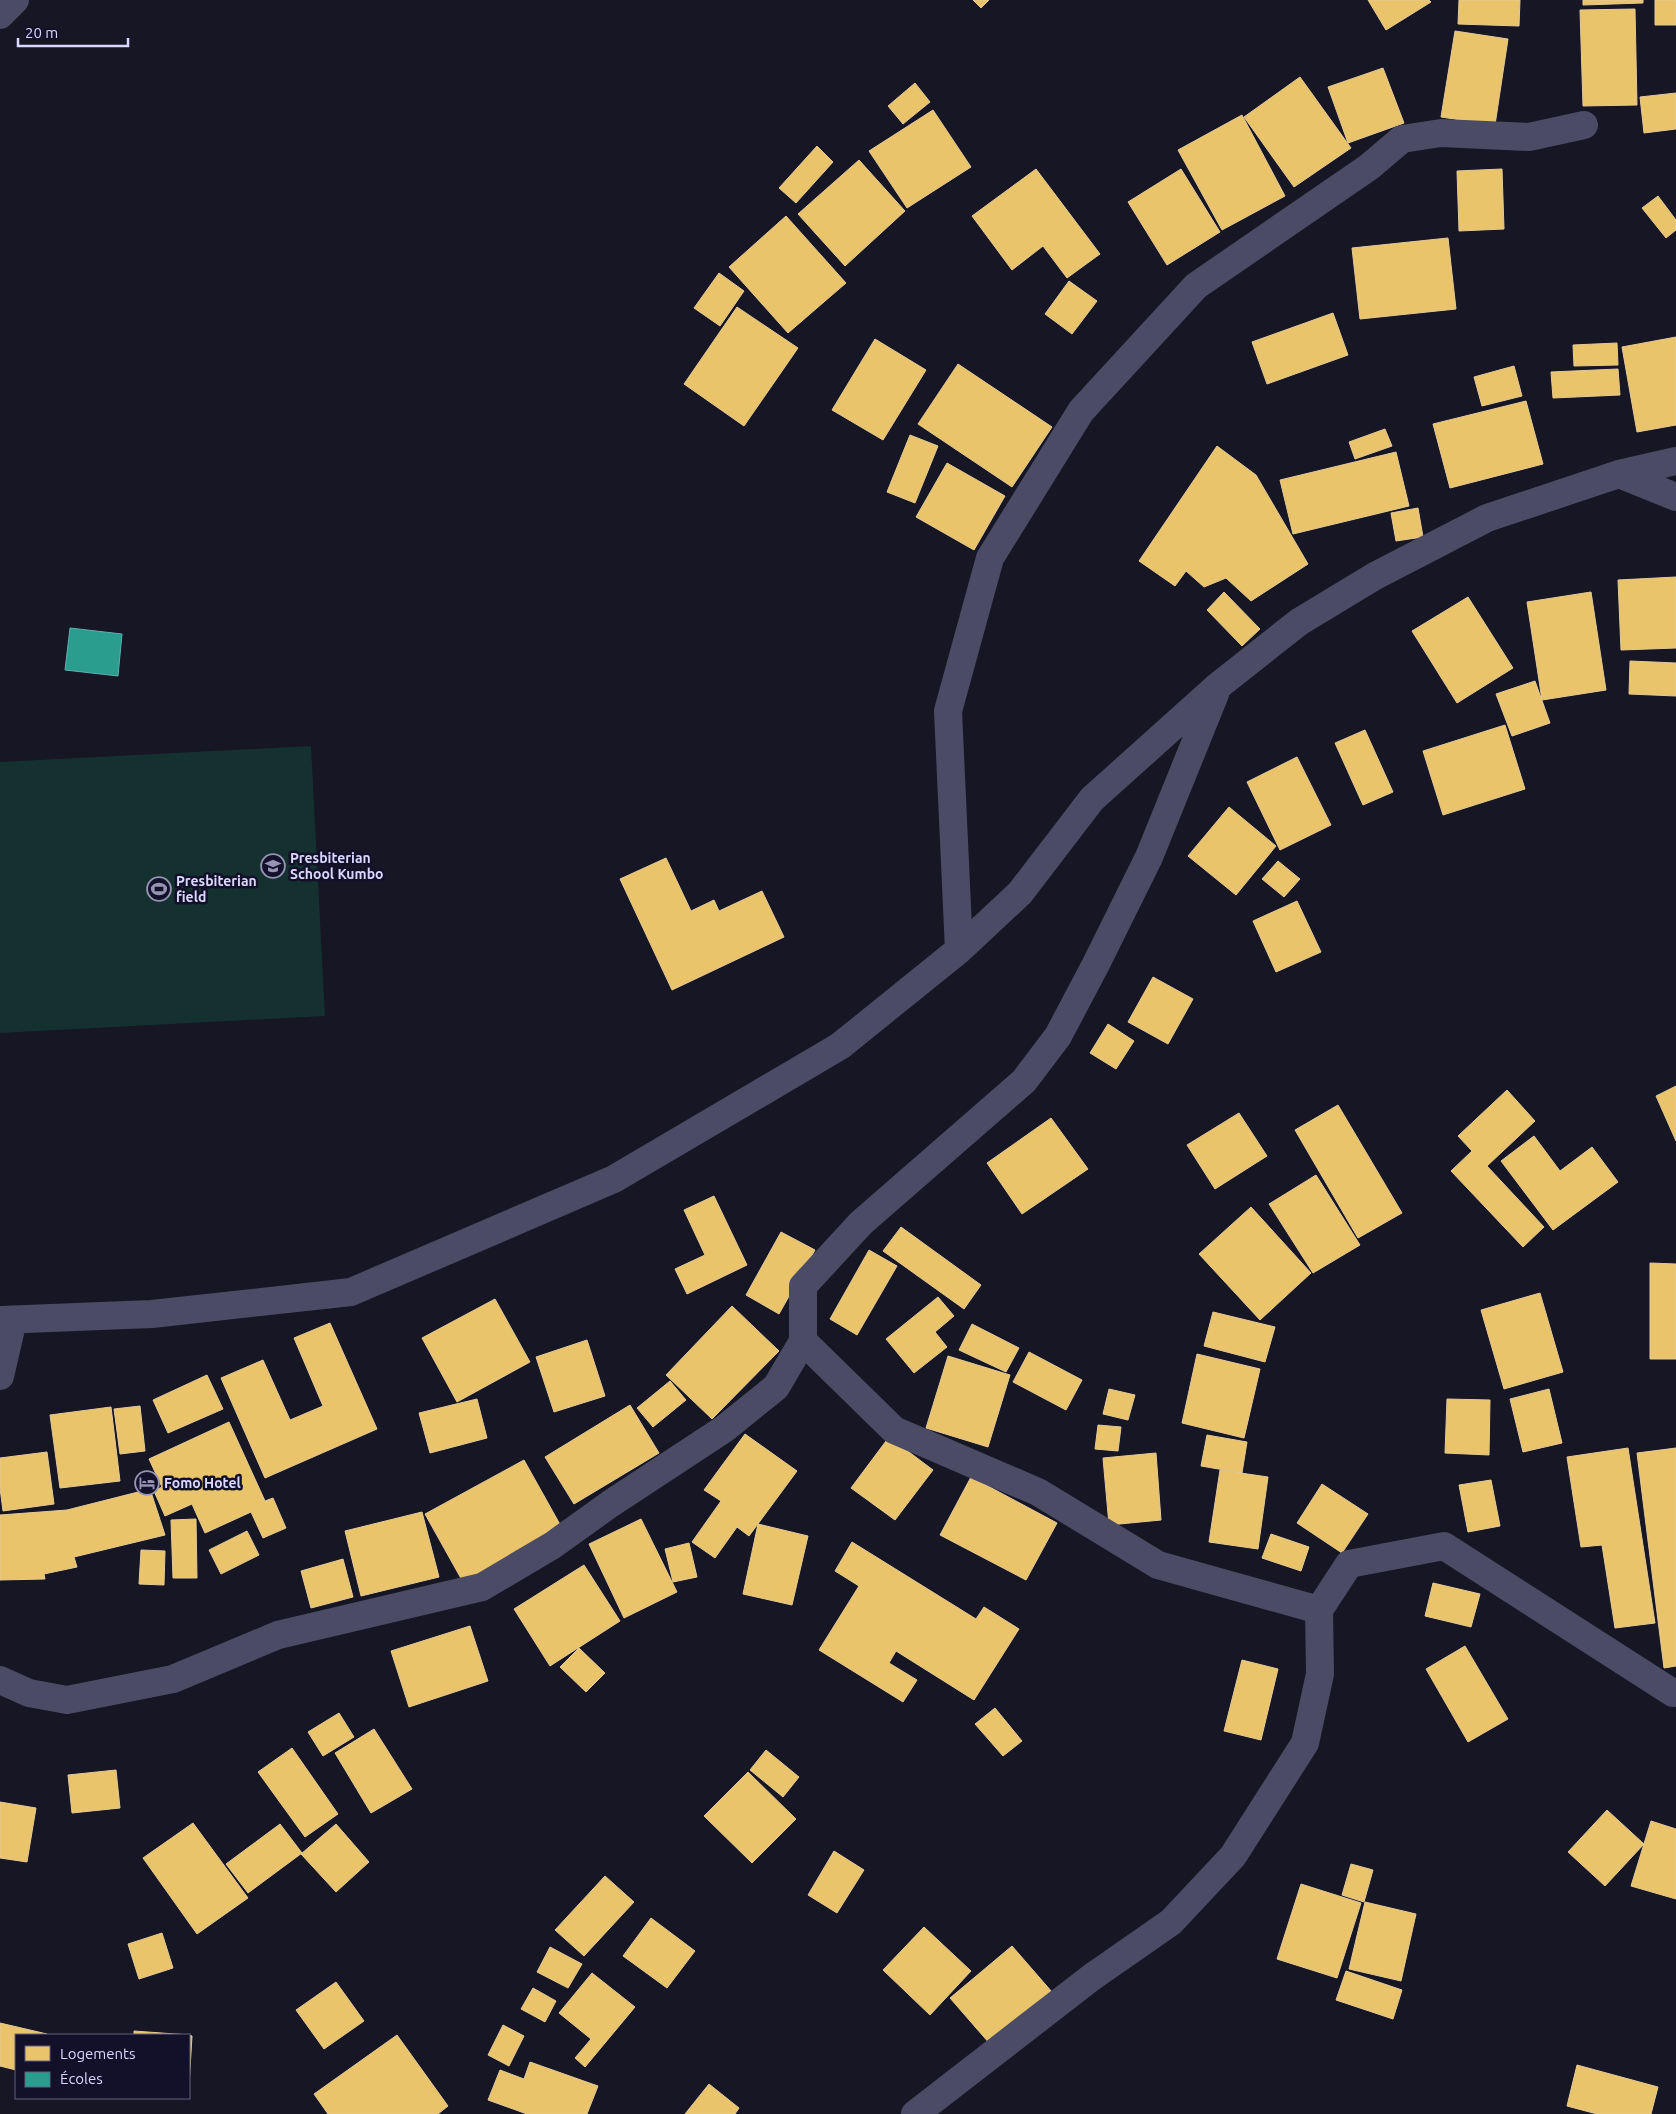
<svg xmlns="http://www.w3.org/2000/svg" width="1676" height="2114" font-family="Ubuntu,sans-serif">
	<rect width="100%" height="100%" fill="#171624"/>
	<path fill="#14302f" d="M311 746 325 1016 0 1033V762Z"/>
	<path fill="#e9c46a" stroke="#e5ca97" d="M973 0H989L981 8Z
		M1368 0H1429L1431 2 1386 30Z
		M1459 0H1520L1519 26 1458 24Z
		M1583 0H1643V3L1583 5Z
		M1655 0H1676V25H1655Z
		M1635 9 1637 105 1583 106 1580 10Z
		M1455 31 1508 39 1495 125 1441 117Z
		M1383 68 1404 123 1348 143 1328 87Z
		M1300 77 1351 148 1294 187 1244 117Z
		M915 83 930 102 903 124 888 106Z
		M1676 93V129L1644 133 1640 97Z
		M933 110 971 167 907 208 869 151Z
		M1242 115 1285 196 1222 230 1178 150Z
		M817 146 833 162 796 203 779 188Z
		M859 160 905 211 845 266 798 214Z
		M1036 169 1100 254 1067 278 1043 246 1012 270 972 216Z
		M1181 169 1220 232 1167 265 1128 202Z
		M1502 169 1504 229 1459 231 1457 171Z
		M1658 196 1676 220V230L1666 238 1642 208Z
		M786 216 846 283 788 333 729 267Z
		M1448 238 1456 309 1360 319 1352 248Z
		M719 273 744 291 720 326 694 308Z
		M1069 281 1097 301 1072 334 1045 314Z
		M737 307 798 348 744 426 684 384Z
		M1333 313 1348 355 1267 384 1252 342Z
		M1676 337V425L1637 432 1622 347Z
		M875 339 926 370 883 440 832 410Z
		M1617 343 1618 365 1574 366 1573 345Z
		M958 364 1052 427 1012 487 918 424Z
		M1514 366 1522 396 1482 406 1474 377Z
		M1618 369 1620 395 1553 398 1551 372Z
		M1526 401 1543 464 1450 488 1433 424Z
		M1385 429 1392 446 1355 459 1349 442Z
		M910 435 938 446 915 503 887 492Z
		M1217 446 1256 475 1308 564 1251 601 1226 578 1204 587 1186 571 1175 586 1139 561Z
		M1396 452 1409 506 1293 534 1280 480Z
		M947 463 1005 496 974 550 916 517Z
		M1418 508 1423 537 1396 541 1391 513Z
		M1676 577V648L1621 650 1618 580Z
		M1224 592 1260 629 1242 646 1207 610Z
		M1591 592 1606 690 1542 700 1527 602Z
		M1468 597 1513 668 1457 703 1412 631Z
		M1630 661 1676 663V696L1629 694Z
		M1535 681 1550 723 1512 736 1496 694Z
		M1505 725 1525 789 1443 815 1423 751Z
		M1365 730 1393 792 1363 805 1335 743Z
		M1297 757 1331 825 1280 850 1247 782Z
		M1229 807 1276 846 1236 895 1188 856Z
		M666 858 691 911 714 900 719 911 762 891 784 937 672 990 620 879Z
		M1278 861 1300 879 1284 897 1262 879Z
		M1297 901 1321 952 1276 972 1253 921Z
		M1153 977 1193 999 1168 1044 1128 1022Z
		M1108 1024 1134 1041 1116 1069 1090 1053Z
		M1676 1086V1141L1656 1096Z
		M1507 1090 1535 1121 1487 1166 1544 1227 1523 1247 1451 1171 1472 1151 1458 1136Z
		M1338 1105 1402 1213 1358 1238 1295 1130Z
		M1239 1113 1267 1156 1215 1189 1187 1145Z
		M1051 1118 1088 1169 1022 1214 987 1163Z
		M1534 1136 1560 1171 1592 1147 1618 1182 1553 1230 1501 1161Z
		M1316 1175 1360 1245 1313 1273 1269 1204Z
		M714 1196 747 1265 687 1294 675 1269 705 1255 684 1210Z
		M1251 1207 1311 1273 1260 1320 1199 1254Z
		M901 1227 981 1285 964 1309 883 1251Z
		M781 1232 815 1250 779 1314 746 1295Z
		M869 1250 897 1266 857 1335 830 1319Z
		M1650 1263 1676 1264V1359H1650Z
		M1540 1293 1563 1372 1504 1389 1481 1310Z
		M938 1297 954 1316 935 1332 947 1347 914 1373 886 1339Z
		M495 1299 530 1362 457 1402 422 1338Z
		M732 1306 779 1351 712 1419 666 1375Z
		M1213 1312 1275 1327 1265 1362 1204 1346Z
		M330 1323 377 1429 265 1478 221 1378 263 1360 290 1420 323 1406 294 1338Z
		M972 1324 1019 1348 1006 1372 959 1350Z
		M587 1340 605 1396 554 1412 536 1357Z
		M1029 1352 1082 1380 1066 1410 1013 1382Z
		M1197 1354 1260 1369 1244 1438 1182 1423Z
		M948 1356 1010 1375 988 1447 926 1428Z
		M207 1375 223 1409 168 1433 153 1400Z
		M670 1381 686 1400 653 1427 637 1408Z
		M1109 1389 1135 1395 1128 1420 1103 1414Z
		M1549 1389 1562 1443 1523 1452 1510 1399Z
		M477 1399 487 1438 430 1453 419 1413Z
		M1447 1399 1490 1400 1489 1455 1445 1453Z
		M630 1405 659 1453 574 1504 545 1457Z
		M140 1406 145 1451 120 1454 114 1409Z
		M111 1407 120 1481 60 1488 50 1415Z
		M229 1422 265 1501 273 1498 286 1528 263 1538 251 1512 205 1533 192 1504 165 1516 154 1491 162 1487 149 1459Z
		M1098 1425 1121 1427 1118 1451 1095 1449Z
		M745 1434 797 1471 749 1536 737 1527 715 1558 692 1542 721 1501 704 1490Z
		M1207 1435 1247 1442 1242 1473 1201 1466Z
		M889 1437 933 1470 895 1520 851 1488Z
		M1628 1448 1655 1623 1615 1628 1602 1545 1581 1547 1567 1457Z
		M1676 1448V1666L1664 1668 1637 1453Z
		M47 1452 54 1504 3 1511 0 1488V1458Z
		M1156 1453 1161 1520 1109 1525 1103 1458Z
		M524 1460 562 1528 463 1582 425 1514Z
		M1220 1470 1268 1477 1258 1549 1209 1542Z
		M971 1477 1057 1523 1026 1580 940 1535Z
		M1491 1480 1500 1526 1468 1532 1459 1485Z
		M1322 1484 1368 1514 1342 1553 1297 1523Z
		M150 1489 165 1535 74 1557 77 1567 44 1574 45 1579 0 1580V1515L67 1510Z
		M422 1512 439 1577 361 1596 345 1531Z
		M196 1519 197 1578H173L171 1520Z
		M641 1519 677 1592 624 1618 589 1544Z
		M758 1524 808 1536 792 1605 743 1594Z
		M247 1531 259 1555 221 1574 209 1550Z
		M1271 1534 1309 1547 1301 1571 1262 1558Z
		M852 1542 976 1619 984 1607 1019 1629 974 1700 896 1651 889 1663 917 1680 903 1702 819 1650 859 1586 835 1571Z
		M689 1543 697 1577 673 1582 665 1549Z
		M141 1550 165 1551 164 1585 139 1584Z
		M343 1559 353 1597 311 1608 301 1571Z
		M584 1565 620 1621 550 1666 514 1609Z
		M1433 1583 1480 1594 1471 1627 1425 1616Z
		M470 1626 488 1681 409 1707 391 1651Z
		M1465 1646 1508 1719 1468 1742 1426 1669Z
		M579 1648 605 1673 586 1692 560 1667Z
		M1242 1660 1278 1669 1261 1740 1224 1731Z
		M995 1708 1022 1741 1003 1756 975 1724Z
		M339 1713 354 1737 323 1756 308 1732Z
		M374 1729 412 1789 371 1813 335 1753Z
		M292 1748 338 1814 305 1837 258 1772Z
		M766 1750 799 1777 783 1797 750 1770Z
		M116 1770 120 1808 72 1813 68 1775Z
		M748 1772 796 1819 752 1863 704 1816Z
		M0 1802 36 1808 27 1862 0 1858Z
		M1607 1810 1644 1844 1605 1886 1568 1852Z
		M1651 1821 1676 1829V1899L1631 1886Z
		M193 1823 248 1898 197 1934 143 1858Z
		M280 1824 302 1853 248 1893 226 1864Z
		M336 1824 369 1862 336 1892 301 1854Z
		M834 1851 864 1870 837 1913 808 1895Z
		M1351 1864 1373 1870 1364 1902 1342 1895Z
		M605 1876 634 1902 584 1956 555 1930Z
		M1301 1884 1361 1903 1337 1978 1277 1959Z
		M1365 1902 1416 1914 1401 1981 1349 1969Z
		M651 1918 695 1951 667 1988 623 1956Z
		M924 1927 971 1971 930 2015 883 1970Z
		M162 1933 173 1968 139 1979 128 1944Z
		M1012 1946 1052 1992 990 2044 950 1998Z
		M550 1947 582 1964 568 1988 537 1972Z
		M1346 1971 1402 1990 1393 2019 1336 2000Z
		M592 1973 635 2007 585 2067 575 2058 591 2039 559 2013Z
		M336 1982 364 2021 324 2049 296 2010Z
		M533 1988 556 2001 545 2022 521 2009Z
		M0 2023 47 2034 16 2035V2070L0 2066Z
		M503 2025 524 2036 509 2066 488 2055Z
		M134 2031 189 2035H134Z
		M189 2035 192 2036 189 2086Z
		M397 2035 448 2106 438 2114H328L314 2094Z
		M530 2062 598 2086 587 2114H527L488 2100 500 2070 524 2079Z
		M1577 2065 1658 2087 1651 2114H1597L1567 2106Z
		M709 2084 739 2108 735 2114H685Z"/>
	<path fill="#2a9d8f" stroke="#5fafb1" d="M70 628 122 634 118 676 65 670Z"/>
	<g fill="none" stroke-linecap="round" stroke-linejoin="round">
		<path stroke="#4b4b65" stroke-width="28" d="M0 15 15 0
			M1619 474 1676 497
			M959 950 948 711 990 558 1081 411 1196 286 1369 167 1402 139 1441 133 1529 137 1584 125
			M0 1320 152 1314 351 1292 614 1179 840 1046 959 950 1020 893 1092 799 1218 686 1299 622 1375 576 1487 518 1619 474 1676 461
			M803 1341 894 1430 1038 1492 1158 1565 1319 1610
			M0 1376 13 1320
			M0 1680 29 1693 67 1700 173 1679 278 1635 482 1587 553 1545 610 1504 724 1429 776 1387 803 1341V1286L861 1223 1024 1081 1058 1036 1096 964 1149 857 1215 694
			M915 2114 1092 1977 1171 1922 1233 1856 1305 1743 1320 1674 1319 1610 1349 1564 1444 1546 1673 1693 1676 1692"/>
	</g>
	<defs>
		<g id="school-ring" transform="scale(1.25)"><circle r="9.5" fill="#13102a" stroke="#9694b2" stroke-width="1.5"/><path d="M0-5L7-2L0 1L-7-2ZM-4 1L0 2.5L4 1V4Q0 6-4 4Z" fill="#9694b2"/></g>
		<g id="stadium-ring" transform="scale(1.25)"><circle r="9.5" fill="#13102a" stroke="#9694b2" stroke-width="1.5"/><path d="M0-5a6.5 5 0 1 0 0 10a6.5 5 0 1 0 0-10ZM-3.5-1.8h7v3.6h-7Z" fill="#9694b2"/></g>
		<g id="hotel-ring" transform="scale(1.25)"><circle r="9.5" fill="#13102a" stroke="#9694b2" stroke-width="1.5"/><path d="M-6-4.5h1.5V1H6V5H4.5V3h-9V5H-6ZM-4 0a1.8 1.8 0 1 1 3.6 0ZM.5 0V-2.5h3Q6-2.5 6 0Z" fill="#9694b2"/></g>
	</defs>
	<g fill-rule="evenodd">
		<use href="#school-ring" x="273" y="866"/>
		<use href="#stadium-ring" x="159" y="889"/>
		<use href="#hotel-ring" x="147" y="1483"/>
	</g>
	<g text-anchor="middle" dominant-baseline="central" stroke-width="5" stroke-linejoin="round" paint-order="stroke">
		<g font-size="14" font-weight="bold" fill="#dbd8ff" stroke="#13102a" text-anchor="start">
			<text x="290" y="858">Presbiterian<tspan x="290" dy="16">School Kumbo</tspan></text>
			<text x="176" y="881">Presbiterian<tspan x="176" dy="16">field</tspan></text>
			<text x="164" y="1483">Fomo Hotel</text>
		</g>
	</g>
	<rect x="15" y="2034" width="175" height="65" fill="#13102a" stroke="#63607f"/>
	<rect x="25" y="2046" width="25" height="15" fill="#e9c46a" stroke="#63607f"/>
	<text x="60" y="2059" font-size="15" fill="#dbd8ff">Logements</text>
	<rect x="25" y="2072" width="25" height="15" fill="#2a9d8f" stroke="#63607f"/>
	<text x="60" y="2084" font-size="15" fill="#dbd8ff">Écoles</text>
	<path d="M18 38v8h110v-8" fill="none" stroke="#dbd8ff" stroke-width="2.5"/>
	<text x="25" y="38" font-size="15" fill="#dbd8ff" stroke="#13102a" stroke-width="4" paint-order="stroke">20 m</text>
</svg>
